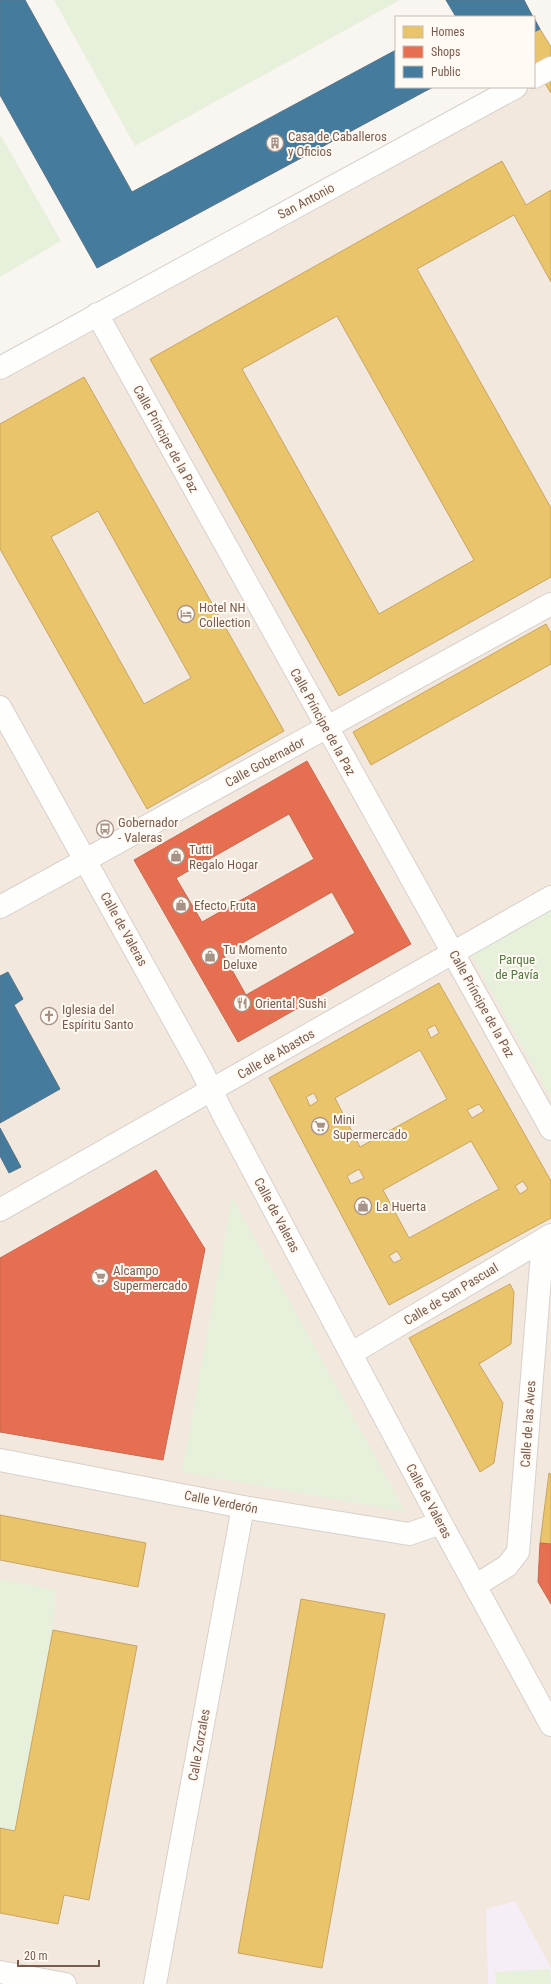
<svg xmlns="http://www.w3.org/2000/svg" width="551" height="1984" font-family="'Roboto Condensed',sans-serif">
	<rect width="100%" height="100%" fill="#f9f5f0"/>
	<path fill="#f2e8de" d="M551 71V1984H0V369L522 87H534Z"/>
	<path fill="#f6eef6" d="M515 1901 551 1968V1984H488L486 1909Z"/>
	<path fill="#e7f0db" d="M54 0H400L135 146Z
		M0 134 61 241 0 277Z
		M551 908V1098L470 953Z
		M232 1197 406 1512 182 1472Z
		M0 1579 56 1590 53 1630 15 1831 0 1828Z
		M550 1969 551 1984H496L495 1972Z"/>
	<path fill="#e9c46a" stroke="#c8a561" fill-rule="evenodd" d="M540 29 551 47V93L534 66V32Z
		M502 161 526 205 551 190V282L514 215 417 269 551 508V577L339 696 150 359ZM337 316 474 560 379 614 242 369Z
		M84 377 284 731 147 809 0 549V424ZM98 511 191 678 144 704 51 537Z
		M546 624 551 633V664L371 765 353 732Z
		M439 983 551 1181V1218L389 1305 269 1078ZM435 1025 439 1033 431 1038 427 1029ZM420 1050 447 1099 360 1147 335 1098ZM314 1093 318 1101 310 1106 306 1097ZM479 1104 484 1111 472 1118 467 1110ZM471 1141 499 1189 409 1238 383 1190ZM359 1169 364 1178 351 1184 347 1176ZM523 1181 528 1189 520 1194 515 1186ZM397 1251 402 1259 394 1263 389 1256Z
		M510 1284 514 1292 511 1344 479 1364 503 1403 494 1463 480 1472 409 1338Z
		M549 1473 551 1474V1544L540 1543Z
		M0 1515 146 1543 138 1587 0 1560Z
		M301 1599 385 1614 322 1968 238 1953Z
		M53 1630 137 1646 89 1900 64 1895 58 1924 0 1913V1828L15 1831Z"/>
	<path fill="#e76f51" stroke="#c66950" fill-rule="evenodd" d="M307 761 411 944 238 1042 134 860ZM289 814 314 859 202 922 176 878ZM332 892 355 933 246 995 223 954Z
		M156 1170 205 1249 163 1460 0 1432V1258Z
		M540 1543 551 1544V1604L538 1582Z"/>
	<path fill="#457b9d" stroke="#557285" d="M0 0H25L132 192 396 50V87H433L97 268 0 95Z
		M446 0H524L533 17H456Z
		M534 18 540 29 534 32Z
		M8 972 23 999 14 1005 60 1089 0 1123V976Z
		M0 1128 21 1167 9 1173 0 1156Z"/>
	<g fill="none" stroke-linecap="round" stroke-linejoin="round">
		<g stroke="#d7d1cb" stroke-width="24">
			<path id="pedestrian" d="M155 1984 243 1507"/>
		</g>
		<g stroke="#d7d1cb" stroke-width="24">
			<path id="minor" d="M534 77 551 68
				M97 314 551 1129
				M0 368 516 87
				M0 707 201 1069 222 1112 441 1523 551 1725
				M0 907 551 604
				M0 1210 551 897
				M352 1353 551 1235
				M0 1460 243 1507 409 1534 441 1523
				M475 1586 507 1566 518 1552 543 1240
				M0 1972 65 1984"/>
		</g>
		<use href="#pedestrian" stroke="#fefefd" stroke-width="22"/>
		<use href="#minor" stroke="#fefefd" stroke-width="22"/>
	</g>
	<defs>
		<g id="building-ring" transform="scale(0.9)"><circle r="9.5" fill="#fffaf3" stroke="#a69286" stroke-width="1.5"/><path d="M-4-6H4V6H1V3H-1V6H-4ZM-2.5-4.3h1.7v1.8h-1.7ZM.8-4.3h1.7v1.8H.8ZM-2.5-1h1.7V.8h-1.7ZM.8-1h1.7V.8H.8Z" fill="#a69286"/></g>
		<g id="hotel-ring" transform="scale(0.9)"><circle r="9.5" fill="#fffaf3" stroke="#a69286" stroke-width="1.5"/><path d="M-6-4.5h1.5V1H6V5H4.5V3h-9V5H-6ZM-4 0a1.8 1.8 0 1 1 3.6 0ZM.5 0V-2.5h3Q6-2.5 6 0Z" fill="#a69286"/></g>
		<g id="bus-ring" transform="scale(0.9)"><circle r="9.5" fill="#fffaf3" stroke="#a69286" stroke-width="1.5"/><path d="M-5-6H5V4H4V6H2V4H-2V6H-4V4H-5ZM-3.5-4V0h7V-4ZM-3.5 1.2v1.5H-2V1.2ZM2 1.2v1.5H3.5V1.2Z" fill="#a69286"/></g>
		<g id="shop-ring" transform="scale(0.9)"><circle r="9.5" fill="#fffaf3" stroke="#a69286" stroke-width="1.5"/><path d="M-5-2.5h2.3a2.7 3.5 0 0 1 5.4 0H5L5.5 6h-11ZM-1.5-2.5h3a1.5 2.3 0 0 0-3 0Z" fill="#a69286"/></g>
		<g id="restaurant-ring" transform="scale(0.9)"><circle r="9.5" fill="#fffaf3" stroke="#a69286" stroke-width="1.5"/><path d="M-5-6h1v4h1v-4h1v4h1v-4h1v5L-1.5 .5V6h-2V.5L-5-1ZM5-6V6H3V1.5H1.5Q1.5-4 5-6Z" fill="#a69286"/></g>
		<g id="church-ring" transform="scale(0.9)"><circle r="9.5" fill="#fffaf3" stroke="#a69286" stroke-width="1.5"/><path d="M-1.2-6h2.4v3.5h3.3v2.4h-3.3V6h-2.4V-.1h-3.3v-2.4h3.3Z" fill="#a69286"/></g>
		<g id="supermarket-ring" transform="scale(0.9)"><circle r="9.5" fill="#fffaf3" stroke="#a69286" stroke-width="1.5"/><path d="M-6-5.5h2.5l.6 2H6L4.5 2H-2.5L-4.4-4H-6ZM-1.5 3.2a1.3 1.3 0 1 0 .1 0ZM3 3.2a1.3 1.3 0 1 0 .1 0Z" fill="#a69286"/></g>
	</defs>
	<g fill-rule="evenodd">
		<use href="#building-ring" x="275" y="143"/>
		<use href="#hotel-ring" x="186" y="614"/>
		<use href="#bus-ring" x="105" y="829"/>
		<use href="#shop-ring" x="176" y="856"/>
		<use href="#shop-ring" x="181" y="905"/>
		<use href="#shop-ring" x="210" y="956"/>
		<use href="#restaurant-ring" x="242" y="1003"/>
		<use href="#church-ring" x="49" y="1016"/>
		<use href="#supermarket-ring" x="320" y="1126"/>
		<use href="#shop-ring" x="363" y="1206"/>
		<use href="#supermarket-ring" x="100" y="1277"/>
	</g>
	<g text-anchor="middle" dominant-baseline="central" stroke-width="4" stroke-linejoin="round" paint-order="stroke">
		<g font-size="13" fill="#7a5c4d" stroke="#fffaf3" text-anchor="start">
			<text x="288" y="136">Casa de Caballeros<tspan x="288" dy="15">y Oficios</tspan></text>
			<text x="199" y="607">Hotel NH<tspan x="199" dy="15">Collection</tspan></text>
			<text x="118" y="822">Gobernador<tspan x="118" dy="15">- Valeras</tspan></text>
			<text x="189" y="849">Tutti<tspan x="189" dy="15">Regalo Hogar</tspan></text>
			<text x="194" y="905">Efecto Fruta</text>
			<text x="223" y="949">Tu Momento<tspan x="223" dy="15">Deluxe</tspan></text>
			<text x="255" y="1003">Oriental Sushi</text>
			<text x="62" y="1009">Iglesia del<tspan x="62" dy="15">Espíritu Santo</tspan></text>
			<text x="333" y="1119">Mini<tspan x="333" dy="15">Supermercado</tspan></text>
			<text x="376" y="1206">La Huerta</text>
			<text x="113" y="1270">Alcampo<tspan x="113" dy="15">Supermercado</tspan></text>
		</g>
		<g font-size="13" fill="#7a5c4d" stroke="#fffaf3">
			<text transform="translate(306 201) rotate(-28)">San Antonio</text>
			<text transform="translate(166 439) rotate(61)">Calle Príncipe de la Paz</text>
			<text transform="translate(323 722) rotate(61)">Calle Príncipe de la Paz</text>
			<text transform="translate(265 762) rotate(-29)">Calle Gobernador</text>
			<text transform="translate(124 929) rotate(61)">Calle de Valeras</text>
			<text transform="translate(482 1004) rotate(61)">Calle Príncipe de la Paz</text>
			<text transform="translate(276 1054) rotate(-30)">Calle de Abastos</text>
			<text transform="translate(277 1215) rotate(62)">Calle de Valeras</text>
			<text transform="translate(451 1294) rotate(-31)">Calle de San Pascual</text>
			<text transform="translate(528 1424) rotate(-86)">Calle de las Aves</text>
			<text transform="translate(429 1501) rotate(62)">Calle de Valeras</text>
			<text transform="translate(221 1502) rotate(11)">Calle Verderón</text>
			<text transform="translate(199 1745) rotate(-80)">Calle Zorzales</text>
		</g>
		<g font-size="13" fill="#537a41" stroke="#fffaf3">
			<text x="517" y="959">Parque<tspan x="517" dy="15">de Pavía</tspan></text>
		</g>
	</g>
	<rect x="395" y="16" width="140" height="72" fill="#fffaf3" stroke="#cabbb1"/>
	<rect x="403" y="26" width="20" height="12" fill="#e9c46a" stroke="#cabbb1"/>
	<text x="431" y="36" font-size="12" fill="#7a5c4d">Homes</text>
	<rect x="403" y="46" width="20" height="12" fill="#e76f51" stroke="#cabbb1"/>
	<text x="431" y="56" font-size="12" fill="#7a5c4d">Shops</text>
	<rect x="403" y="66" width="20" height="12" fill="#457b9d" stroke="#cabbb1"/>
	<text x="431" y="76" font-size="12" fill="#7a5c4d">Public</text>
	<path d="M18 1960v6h81v-6" fill="none" stroke="#7a5c4d" stroke-width="2"/>
	<text x="24" y="1960" font-size="12" fill="#7a5c4d" stroke="#fffaf3" stroke-width="3" paint-order="stroke">20 m</text>
</svg>
